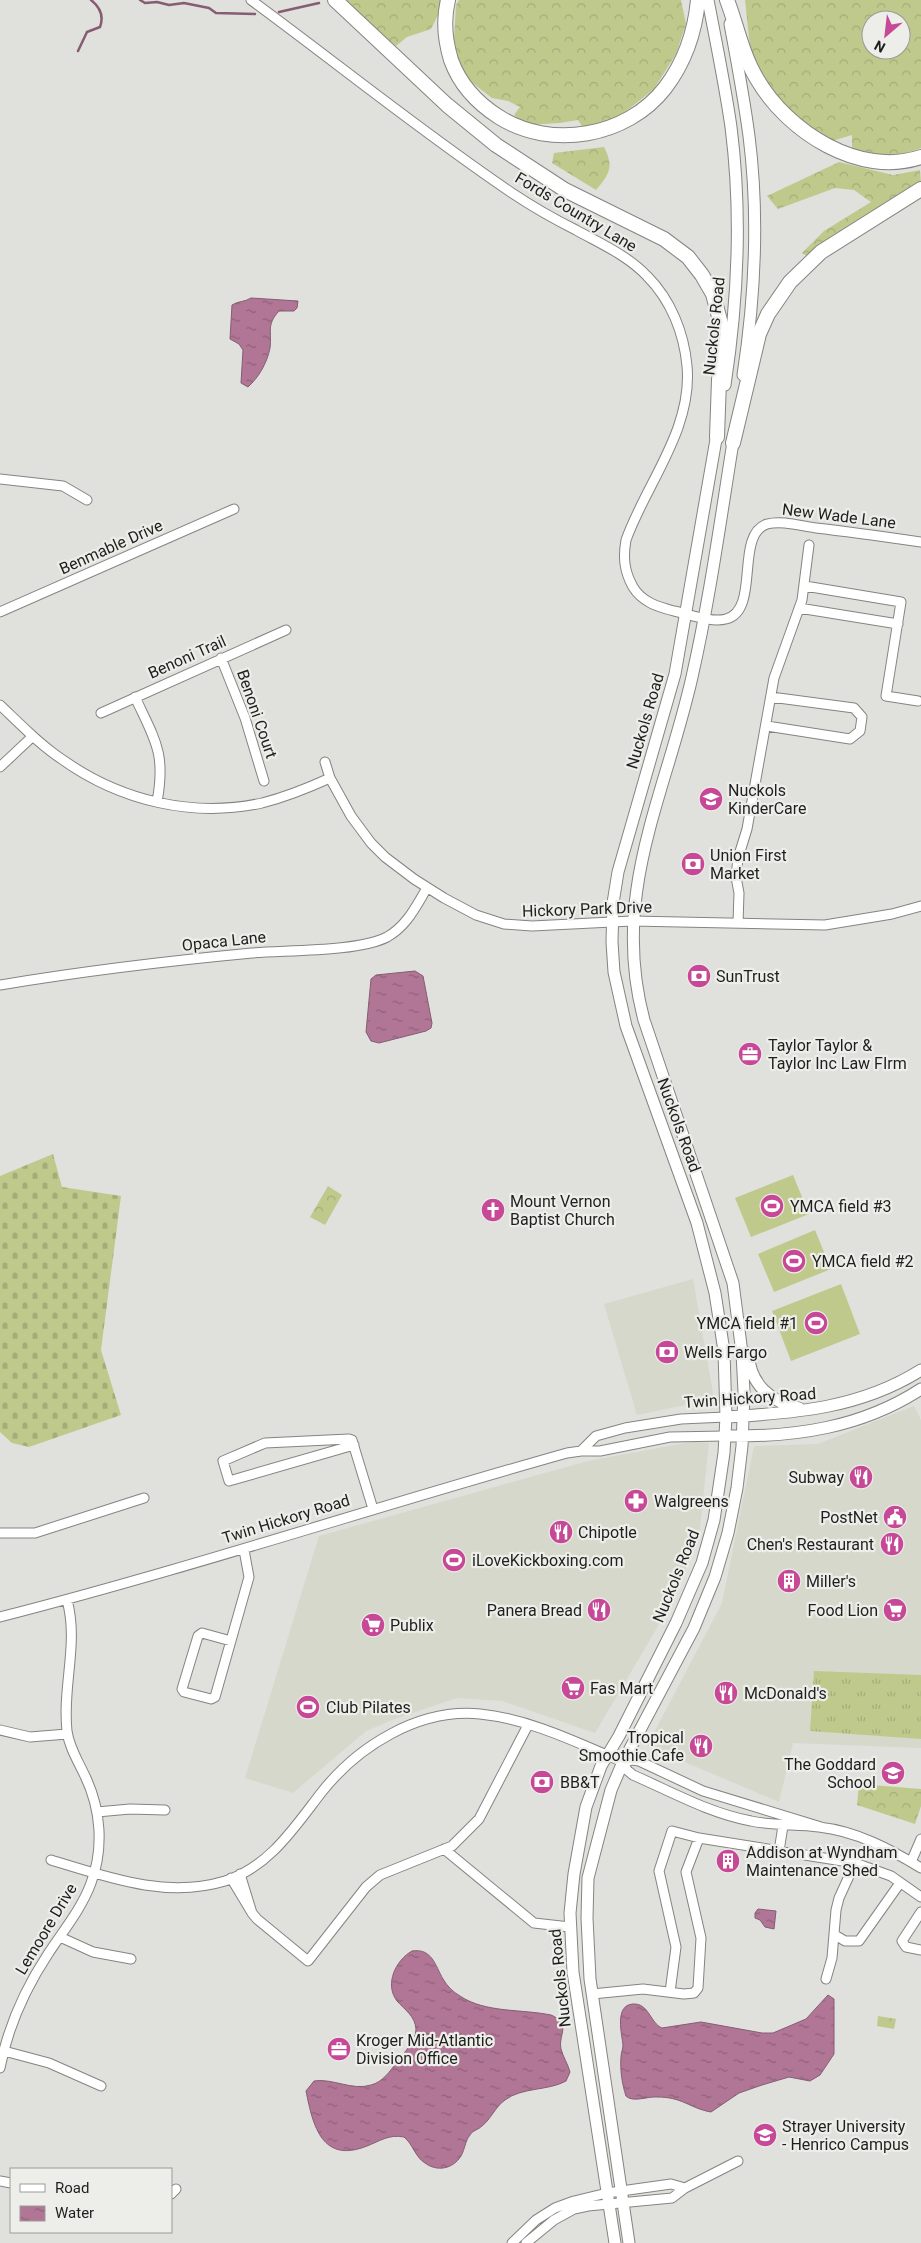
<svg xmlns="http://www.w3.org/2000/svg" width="921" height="2243" font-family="Roboto,sans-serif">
	<defs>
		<pattern id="grass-tufts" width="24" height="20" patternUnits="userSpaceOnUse" patternTransform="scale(1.25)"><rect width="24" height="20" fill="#bfc98c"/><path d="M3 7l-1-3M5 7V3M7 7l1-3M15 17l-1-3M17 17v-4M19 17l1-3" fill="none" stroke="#a4ac78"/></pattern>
		<pattern id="forest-crowns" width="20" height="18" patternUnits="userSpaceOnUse" patternTransform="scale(1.25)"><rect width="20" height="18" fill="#bfc98c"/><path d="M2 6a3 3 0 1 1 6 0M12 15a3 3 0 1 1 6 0" fill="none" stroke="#a4ac78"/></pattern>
		<pattern id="cemetery-stones" width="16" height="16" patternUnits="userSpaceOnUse" patternTransform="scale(1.25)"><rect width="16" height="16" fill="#bfc98c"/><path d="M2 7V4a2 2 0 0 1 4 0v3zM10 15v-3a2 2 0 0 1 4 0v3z" fill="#a4ac78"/></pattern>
		<pattern id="water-ripples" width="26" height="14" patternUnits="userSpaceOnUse" patternTransform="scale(1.25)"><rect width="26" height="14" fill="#b17696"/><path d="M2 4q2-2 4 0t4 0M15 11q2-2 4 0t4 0" fill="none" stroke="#8f607a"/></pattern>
	</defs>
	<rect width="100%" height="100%" fill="#e0e1dc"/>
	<path fill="#d5d8cb" d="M693 1279 714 1399 637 1415 604 1304Z
		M914 1406 921 1420V1748L793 1743 779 1802 647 1746 722 1603 754 1446 818 1444Z
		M691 1442 709 1443 700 1528 677 1594 595 1733 502 1701 457 1698 397 1718 366 1731 293 1793 245 1778 319 1536 588 1461Z"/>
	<path fill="url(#grass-tufts)" d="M814 1671 921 1675V1739L810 1731Z"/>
	<path fill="url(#forest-crowns)" fill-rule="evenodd" d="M341 0H443L438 15 431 29 407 37 396 46Z
		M459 0H681L686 24 676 54 654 89 615 120 584 129 578 120 560 123 525 125 514 115 520 107 508 101 492 98 461 74 454 39 456 5Z
		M745 0H921V148L895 157 852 149V135L832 141 796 118 767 84 750 48ZM871 20H901V50H871Z
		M604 147C614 166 610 174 596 190L552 163 554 153Z
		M839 162 893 175 920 170 921 184 808 257 802 253 824 231 871 202 854 190 835 188 778 209 767 196Z
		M328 1186 342 1195 325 1225 310 1217Z
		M859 1784 921 1789V1806L915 1824 857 1805Z
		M878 2016 896 2019 894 2029 877 2026Z"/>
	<path fill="url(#cemetery-stones)" d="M53 1154 62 1187 121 1196 101 1350 121 1415 29 1447 12 1443 0 1432V1176Z"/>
	<path fill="#bfc98c" d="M793 1175 809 1214 751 1237 735 1198Z
		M815 1230 831 1269 774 1292 758 1254Z
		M841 1284 860 1334 791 1361 772 1311Z"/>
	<path fill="url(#water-ripples)" stroke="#855c72" d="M251 298 298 301 297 308 294 311H279C266 325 272 332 270 348 267 363 259 377 248 387L241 383 243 350 239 344 230 339 232 305C238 301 245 302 251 298Z
		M415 971 423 976 432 1023 431 1028 426 1031 379 1043 371 1041 366 1032 371 979 376 975Z
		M758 1909 776 1911 774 1929 765 1927 760 1920 755 1918V1913Z
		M412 1951C432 1948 435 1965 443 1979 447 1986 453 1992 460 1996 485 2013 522 2009 551 2015 572 2024 558 2034 561 2049 563 2057 568 2064 570 2072L566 2081C548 2091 522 2087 505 2100 495 2107 491 2119 482 2126 478 2130 473 2130 470 2135 465 2141 465 2149 461 2156 453 2169 437 2172 425 2163 415 2157 413 2144 404 2137 389 2134 380 2141 367 2146 322 2164 313 2126 306 2091L314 2081C333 2078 352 2091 371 2085 383 2082 390 2071 397 2062 404 2052 416 2042 416 2029 415 2016 405 2010 397 2001 384 1984 396 1960 412 1951Z
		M828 1995 834 1999V2054L820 2075 810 2081 789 2077 762 2085 739 2093 711 2112C689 2108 683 2097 657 2097 648 2096 633 2103 626 2096 622 2084 620 2070 621 2057 621 2053 623 2049 623 2045 622 2035 614 2005 633 2004 649 2003 650 2023 662 2028L701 2022 762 2033H773L806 2019Z"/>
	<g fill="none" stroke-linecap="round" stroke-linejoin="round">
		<path stroke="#855c72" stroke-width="2.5" d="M140 0 145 3 157 2 169 5 184 3 209 8 216 13 255 14
			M279 12 319 3
			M78 51 87 32 100 27C104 16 100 7 91 0"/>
		<g stroke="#848580" stroke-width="11">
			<path id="minor" d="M251 0C338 64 423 133 512 193 533 207 554 219 576 230 601 244 627 255 647 276 671 300 684 333 687 366 693 429 646 484 626 540 623 557 624 571 633 587 642 602 658 607 674 611 689 614 711 623 726 619 761 610 734 535 767 524 782 520 801 526 816 528 851 532 886 537 921 542
				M0 479 63 486 87 500
				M805 586 901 602 886 696 918 701
				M799 608 898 624
				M0 612 234 509
				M221 658 245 718 264 781
				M135 697C155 740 166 753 157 802
				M0 705C20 724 40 745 63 760 121 801 193 818 262 803 286 797 308 788 330 778
				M101 713 286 630
				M767 726 850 739 860 731 862 717 854 708 771 697
				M325 762 330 778 351 816 371 843 385 857 414 879 444 898 476 915 504 924 532 926 632 921 825 925 892 914 921 906
				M0 767 33 736
				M738 923 739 893 736 877 738 858 747 829 774 678 802 600 809 545
				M0 985C84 971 167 961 252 953 286 950 358 952 387 937 407 926 416 906 427 888
				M354 1445 229 1481 223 1461 265 1443 349 1439 352 1440 373 1509
				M581 1451 596 1436 625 1428 681 1419 726 1417
				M0 1533H35L144 1498
				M0 1617C191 1568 378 1506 567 1453L581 1451H600L670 1437 725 1436
				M231 1641 202 1633 198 1636 182 1689 184 1692 211 1699 215 1697 249 1577 244 1550
				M0 1730 30 1737 67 1734
				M623 1762 627 1770 633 1775C672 1792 709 1813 751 1821 774 1826 796 1824 819 1827 856 1831 890 1849 921 1868
				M97 1812 130 1809 165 1810
				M444 1849 534 1923 570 1927
				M779 1851 783 1826
				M51 1860C107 1877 166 1899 225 1881 269 1867 294 1828 321 1793 357 1747 418 1708 480 1714 530 1719 578 1743 623 1762L632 1760 639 1761 703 1791 821 1827
				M911 1862 921 1839
				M231 1878 252 1913 240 1874
				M921 1912 902 1941 906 1947 921 1950
				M252 1913 257 1919 308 1961 366 1887 380 1875 452 1846 479 1819 528 1725
				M835 1935 845 1941H859L900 1883
				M60 1937 93 1952 131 1959
				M826 1979 832 1958 836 1910 839 1898 855 1863
				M670 1992 676 1947 659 1871 672 1831 699 1838 855 1863 891 1876 921 1897
				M592 1994 643 1989 684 1994 694 1993 698 1988 701 1938 686 1872 699 1838
				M4 2051 49 2063 101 2086
				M0 2068C8 2026 25 1989 48 1954 63 1931 82 1908 91 1883 104 1848 101 1809 85 1776 78 1761 69 1747 67 1731 62 1686 79 1644 67 1600
				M0 2181 11 2183
				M171 2194 176 2189
				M512 2243 536 2220 555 2208 574 2201 607 2193 671 2184 685 2188
				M526 2243 554 2220 574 2209 588 2206 672 2198 685 2188 738 2161"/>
		</g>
		<g stroke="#848580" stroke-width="13">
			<path id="major" d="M708 0C716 42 725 85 731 127 742 213 738 300 725 385
				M730 24C737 61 744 99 749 136 759 215 755 297 743 375
				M748 1353C750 1384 770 1402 799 1408
				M726 1417C796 1413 861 1408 921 1370
				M725 1436C795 1437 861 1428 921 1389
				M615 2243 573 1972 570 1913 574 1874 586 1807 601 1766 619 1736 676 1623 702 1563 714 1520 724 1453 726 1417 724 1351 715 1293 697 1223 626 1026 614 972 612 942 613 903 618 872 675 674 718 428
				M629 2243 590 1979 587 1918 588 1878 611 1790 623 1762 694 1628 715 1577 728 1533 737 1488 742 1446 744 1392 742 1353 733 1283 644 1020C610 894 665 797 692 677 710 598 721 516 734 436"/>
		</g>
		<g stroke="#848580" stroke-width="16">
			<path id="highway" d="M335 0 447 105 496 145 565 190 664 239 688 257 702 275 713 294 722 328 723 341 719 380 717 437
				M448 0C443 20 445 40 451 60 460 85 477 103 499 117 551 150 627 137 665 88 684 63 695 32 698 0
				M727 0C737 26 742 54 757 79 787 131 859 178 921 157
				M733 443 759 334 768 314 790 282 821 252 921 189"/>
		</g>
		<use href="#minor" stroke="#fff" stroke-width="9"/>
		<use href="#major" stroke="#fff" stroke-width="11"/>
		<use href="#highway" stroke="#fff" stroke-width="14"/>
	</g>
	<defs>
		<g id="school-disc" transform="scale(1.25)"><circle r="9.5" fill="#c64896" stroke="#edeee9"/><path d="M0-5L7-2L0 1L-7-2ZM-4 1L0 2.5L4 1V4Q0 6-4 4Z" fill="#fff"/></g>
		<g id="bank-disc" transform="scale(1.25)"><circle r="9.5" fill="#c64896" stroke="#edeee9"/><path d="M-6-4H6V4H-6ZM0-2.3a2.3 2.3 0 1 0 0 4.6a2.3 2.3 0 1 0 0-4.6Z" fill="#fff"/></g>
		<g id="office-disc" transform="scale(1.25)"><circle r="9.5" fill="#c64896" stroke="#edeee9"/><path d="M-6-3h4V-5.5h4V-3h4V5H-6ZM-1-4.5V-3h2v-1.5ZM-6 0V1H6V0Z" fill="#fff"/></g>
		<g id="stadium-disc" transform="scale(1.25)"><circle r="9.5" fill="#c64896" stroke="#edeee9"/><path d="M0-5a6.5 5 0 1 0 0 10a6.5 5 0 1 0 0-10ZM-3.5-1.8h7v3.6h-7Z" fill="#fff"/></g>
		<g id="church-disc" transform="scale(1.25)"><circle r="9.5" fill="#c64896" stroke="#edeee9"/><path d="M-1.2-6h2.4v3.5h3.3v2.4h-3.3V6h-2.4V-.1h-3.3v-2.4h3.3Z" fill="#fff"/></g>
		<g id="restaurant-disc" transform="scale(1.25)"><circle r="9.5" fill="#c64896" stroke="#edeee9"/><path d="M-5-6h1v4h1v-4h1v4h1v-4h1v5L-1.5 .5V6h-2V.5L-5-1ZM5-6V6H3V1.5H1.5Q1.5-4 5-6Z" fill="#fff"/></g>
		<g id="pharmacy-disc" transform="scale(1.25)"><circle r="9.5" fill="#c64896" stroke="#edeee9"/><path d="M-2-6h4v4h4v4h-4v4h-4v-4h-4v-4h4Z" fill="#fff"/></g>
		<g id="civic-disc" transform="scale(1.25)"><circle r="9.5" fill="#c64896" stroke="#edeee9"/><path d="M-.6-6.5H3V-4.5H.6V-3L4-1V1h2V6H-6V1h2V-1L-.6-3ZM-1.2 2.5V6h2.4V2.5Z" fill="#fff"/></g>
		<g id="building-disc" transform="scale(1.25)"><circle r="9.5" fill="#c64896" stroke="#edeee9"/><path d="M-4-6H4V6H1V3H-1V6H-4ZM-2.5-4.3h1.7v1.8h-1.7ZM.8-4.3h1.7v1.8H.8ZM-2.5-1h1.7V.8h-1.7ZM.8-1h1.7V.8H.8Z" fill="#fff"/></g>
		<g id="supermarket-disc" transform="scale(1.25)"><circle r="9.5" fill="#c64896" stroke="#edeee9"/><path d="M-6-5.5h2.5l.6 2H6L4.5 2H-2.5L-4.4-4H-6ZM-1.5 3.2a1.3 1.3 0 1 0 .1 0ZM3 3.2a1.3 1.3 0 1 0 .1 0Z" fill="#fff"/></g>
		<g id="university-disc" transform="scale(1.25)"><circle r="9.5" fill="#c64896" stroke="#edeee9"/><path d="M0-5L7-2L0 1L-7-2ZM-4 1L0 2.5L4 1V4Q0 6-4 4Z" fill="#fff"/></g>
	</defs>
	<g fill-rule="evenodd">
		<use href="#school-disc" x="711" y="799"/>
		<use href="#bank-disc" x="693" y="864"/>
		<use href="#bank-disc" x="699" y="976"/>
		<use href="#office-disc" x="750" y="1054"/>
		<use href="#stadium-disc" x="772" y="1206"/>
		<use href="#church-disc" x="493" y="1210"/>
		<use href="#stadium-disc" x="794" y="1261"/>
		<use href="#stadium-disc" x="816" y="1323"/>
		<use href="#bank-disc" x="667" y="1352"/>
		<use href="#restaurant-disc" x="861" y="1477"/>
		<use href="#pharmacy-disc" x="636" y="1501"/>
		<use href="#civic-disc" x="895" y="1517"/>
		<use href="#restaurant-disc" x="561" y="1532"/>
		<use href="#restaurant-disc" x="892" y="1544"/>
		<use href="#stadium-disc" x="454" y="1560"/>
		<use href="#building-disc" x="789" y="1581"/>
		<use href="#restaurant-disc" x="599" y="1610"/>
		<use href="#supermarket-disc" x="895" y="1610"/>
		<use href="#supermarket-disc" x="373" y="1625"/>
		<use href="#supermarket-disc" x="573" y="1688"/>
		<use href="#restaurant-disc" x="726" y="1693"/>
		<use href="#stadium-disc" x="308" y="1707"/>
		<use href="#restaurant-disc" x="701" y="1746"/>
		<use href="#school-disc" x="893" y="1773"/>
		<use href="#bank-disc" x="542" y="1782"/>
		<use href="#building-disc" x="728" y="1861"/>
		<use href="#office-disc" x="339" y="2049"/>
		<use href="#university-disc" x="765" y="2135"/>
	</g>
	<g text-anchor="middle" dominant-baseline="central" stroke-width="4.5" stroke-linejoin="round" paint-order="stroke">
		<g font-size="16" fill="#1f1f1e" stroke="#edeee9">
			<text transform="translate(576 212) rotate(31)">Fords Country Lane</text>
			<text transform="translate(714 326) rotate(-84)">Nuckols Road</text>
			<text transform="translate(839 516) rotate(7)">New Wade Lane</text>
			<text transform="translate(111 547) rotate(-24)">Benmable Drive</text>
			<text transform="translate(187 657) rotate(-24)">Benoni Trail</text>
			<text transform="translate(257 714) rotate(71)">Benoni Court</text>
			<text transform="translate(645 721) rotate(-74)">Nuckols Road</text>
			<text transform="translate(587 909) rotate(-2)">Hickory Park Drive</text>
			<text transform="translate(224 941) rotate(-6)">Opaca Lane</text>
			<text transform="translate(679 1125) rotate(70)">Nuckols Road</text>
			<text transform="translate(750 1398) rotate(-4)">Twin Hickory Road</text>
			<text transform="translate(286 1519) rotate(-17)">Twin Hickory Road</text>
			<text transform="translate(676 1576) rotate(-68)">Nuckols Road</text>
			<text transform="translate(46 1929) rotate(-59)">Lemoore Drive</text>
			<text transform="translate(560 1978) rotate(-96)">Nuckols Road</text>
		</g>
		<g font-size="16" fill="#1f1f1e" stroke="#edeee9" text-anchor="start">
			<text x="728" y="790">Nuckols<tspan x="728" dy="18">KinderCare</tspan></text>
			<text x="710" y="855">Union First<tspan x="710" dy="18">Market</tspan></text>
			<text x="716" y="976">SunTrust</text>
			<text x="768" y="1045">Taylor Taylor &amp;<tspan x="768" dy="18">Taylor Inc Law FIrm</tspan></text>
			<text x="510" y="1201">Mount Vernon<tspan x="510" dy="18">Baptist Church</tspan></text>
			<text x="790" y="1206">YMCA field #3</text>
			<text x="812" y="1261">YMCA field #2</text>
			<text x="798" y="1323" text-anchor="end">YMCA field #1</text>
			<text x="684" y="1352">Wells Fargo</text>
			<text x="844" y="1477" text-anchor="end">Subway</text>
			<text x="654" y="1501">Walgreens</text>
			<text x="878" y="1517" text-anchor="end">PostNet</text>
			<text x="578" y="1532">Chipotle</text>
			<text x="874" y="1544" text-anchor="end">Chen's Restaurant</text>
			<text x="472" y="1560">iLoveKickboxing.com</text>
			<text x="806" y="1581">Miller's</text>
			<text x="582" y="1610" text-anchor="end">Panera Bread</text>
			<text x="878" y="1610" text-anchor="end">Food Lion</text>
			<text x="390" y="1625">Publix</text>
			<text x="590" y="1688">Fas Mart</text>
			<text x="744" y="1693">McDonald's</text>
			<text x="326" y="1707">Club Pilates</text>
			<text x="684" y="1737" text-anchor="end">Tropical<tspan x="684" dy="18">Smoothie Cafe</tspan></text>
			<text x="876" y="1764" text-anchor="end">The Goddard<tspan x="876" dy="18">School</tspan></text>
			<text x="560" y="1782">BB&amp;T</text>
			<text x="746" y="1852">Addison at Wyndham<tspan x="746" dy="18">Maintenance Shed</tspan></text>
			<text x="356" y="2040">Kroger Mid-Atlantic<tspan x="356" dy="18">Division Office</tspan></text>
			<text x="782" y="2126">Strayer University<tspan x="782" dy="18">- Henrico Campus</tspan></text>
		</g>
	</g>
	<rect x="10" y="2168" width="162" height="65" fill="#edeee9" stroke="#9b9b98"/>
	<rect x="20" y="2184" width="25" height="8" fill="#ffffff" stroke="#9b9b98"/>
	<text x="55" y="2193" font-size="15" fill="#1f1f1e">Road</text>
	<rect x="20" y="2206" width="25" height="15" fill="url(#water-ripples)" stroke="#9b9b98"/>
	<text x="55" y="2218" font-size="15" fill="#1f1f1e">Water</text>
	<g transform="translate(886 35) rotate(208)"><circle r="24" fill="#edeee9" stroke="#9b9b98"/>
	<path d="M0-4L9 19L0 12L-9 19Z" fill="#c64896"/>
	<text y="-8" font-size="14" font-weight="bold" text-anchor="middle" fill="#1f1f1e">N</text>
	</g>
</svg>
